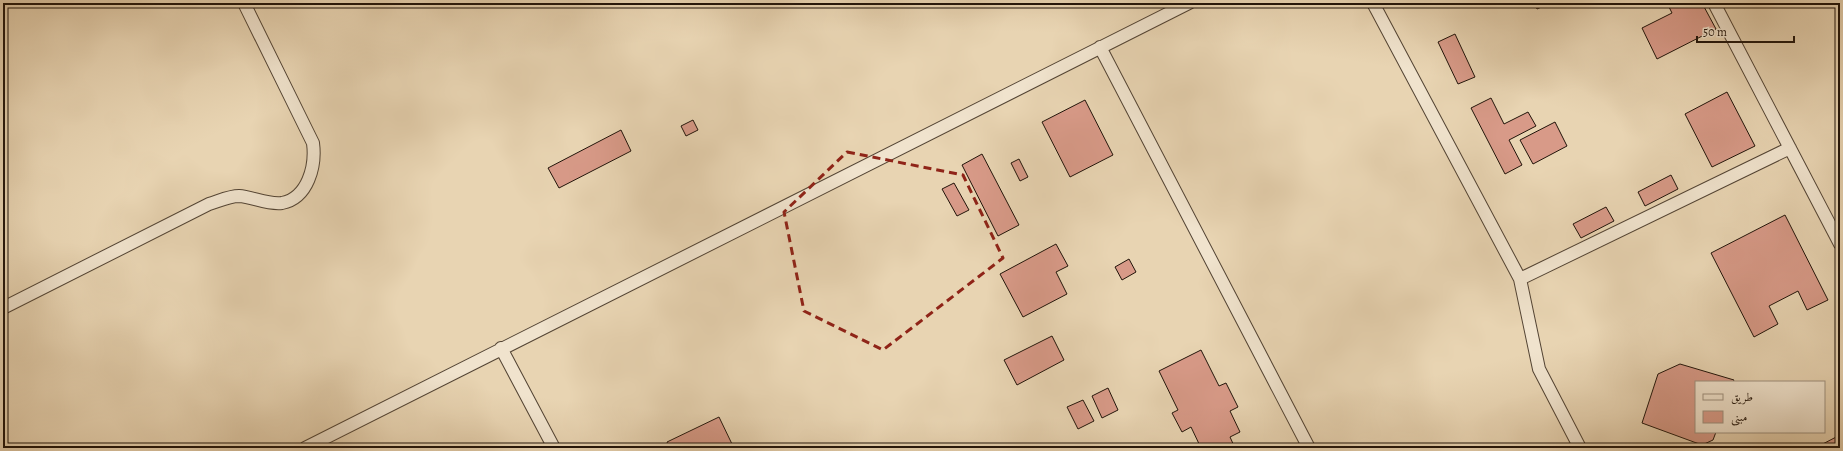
<svg xmlns="http://www.w3.org/2000/svg" width="1843" height="451" font-family="Alegreya,Amiri,serif">
	<rect width="100%" height="100%" fill="#e8d4b2"/>
	<filter id="stains"><feTurbulence type="fractalNoise" baseFrequency=".005" numOctaves="4"/><feColorMatrix values="0 0 0 0 .2 0 0 0 0 .09 0 0 0 0 .02 0 0 0 .5 -.17"/></filter>
	<radialGradient id="worn" r=".72"><stop offset=".6" stop-color="#630" stop-opacity="0"/><stop offset="1" stop-color="#630" stop-opacity=".3"/></radialGradient>
	<path fill="#d89a88" stroke="#21140a" d="M1534 3H1550L1537 9Z
		M1667 3H1702L1716 29 1657 59 1642 28 1672 13Z
		M1455 34 1475 77 1458 84 1438 42Z
		M1727 92 1755 146 1712 167 1685 114Z
		M1491 98 1504 124 1528 112 1536 126 1509 140 1522 165 1505 174 1471 108Z
		M1085 100 1113 155 1070 177 1042 122Z
		M693 120 698 130 686 136 681 126Z
		M1555 122 1567 146 1533 164 1520 140Z
		M621 130 631 151 559 188 548 168Z
		M982 154 1019 225 998 236 962 165Z
		M1019 159 1028 177 1020 181 1011 163Z
		M1671 175 1678 189 1645 206 1638 192Z
		M954 183 969 210 957 216 942 189Z
		M1606 207 1614 221 1581 238 1573 224Z
		M1785 215 1828 300 1807 310 1798 291 1769 306 1778 324 1754 337 1711 253Z
		M1056 244 1068 266 1056 272 1067 294 1023 317 1000 274Z
		M1129 259 1136 272 1122 280 1115 267Z
		M1052 336 1064 360 1017 385 1004 360Z
		M1201 350 1219 386 1226 383 1238 407 1230 411 1240 432 1230 437 1235 448H1201L1191 427 1182 432 1172 413 1178 410 1159 371Z
		M1680 364 1734 380 1733 382H1696V432H1716L1713 440 1702 445 1642 423 1658 374Z
		M1108 388 1118 410 1102 418 1092 396Z
		M1083 400 1094 421 1078 429 1067 407Z
		M719 417 732 444 724 448H669L667 442Z
		M1840 435V448H1815Z"/>
	<g fill="none" stroke-linecap="round" stroke-linejoin="round">
		<g stroke="#534434" stroke-width="14">
			<path id="street" d="M1373 3 1520 279 1539 369 1580 448
				M1714 3 1840 244
				M1100 47 1309 448
				M1520 279 1790 148
				M3 308 209 204C219 201 229 196 239 196 253 197 268 205 282 203 308 198 316 166 313 143L244 3
				M501 348 554 448
				M305 448 1189 3"/>
		</g>
		<use href="#street" stroke="#f0e3cd" stroke-width="12"/>
	</g>
	<path fill="none" stroke="#8f2418" stroke-width="3" stroke-dasharray="8 5" stroke-linejoin="round" d="M847 152 963 175 1003 258 883 350 804 311 784 212Z"/>
	<rect width="1843" height="451" fill="none" stroke="#e8d4b2" stroke-width="16"/>
	<rect x="4" y="4" width="1835" height="443" fill="none" stroke="#21140a" stroke-width="2"/>
	<rect x="8" y="8" width="1827" height="435" fill="none" stroke="#21140a"/>
	<rect x="1695" y="381" width="130" height="52" fill="#f0e3cd" stroke="#9d907f"/>
	<rect x="1703" y="394" width="20" height="6" fill="#f0e3cd" stroke="#9d907f"/>
	<text x="1731" y="401" font-size="12" fill="#21140a">طريق</text>
	<rect x="1703" y="411" width="20" height="12" fill="#d89a88" stroke="#9d907f"/>
	<text x="1731" y="421" font-size="12" fill="#21140a">مبنى</text>
	<path d="M1697 36v6h97v-6" fill="none" stroke="#21140a" stroke-width="2"/>
	<text x="1703" y="36" font-size="12" fill="#21140a" stroke="#f0e3cd" stroke-width="3" paint-order="stroke">50 m</text>
	<rect width="100%" height="100%" filter="url(#stains)"/>
	<rect width="100%" height="100%" fill="url(#worn)"/>
</svg>
